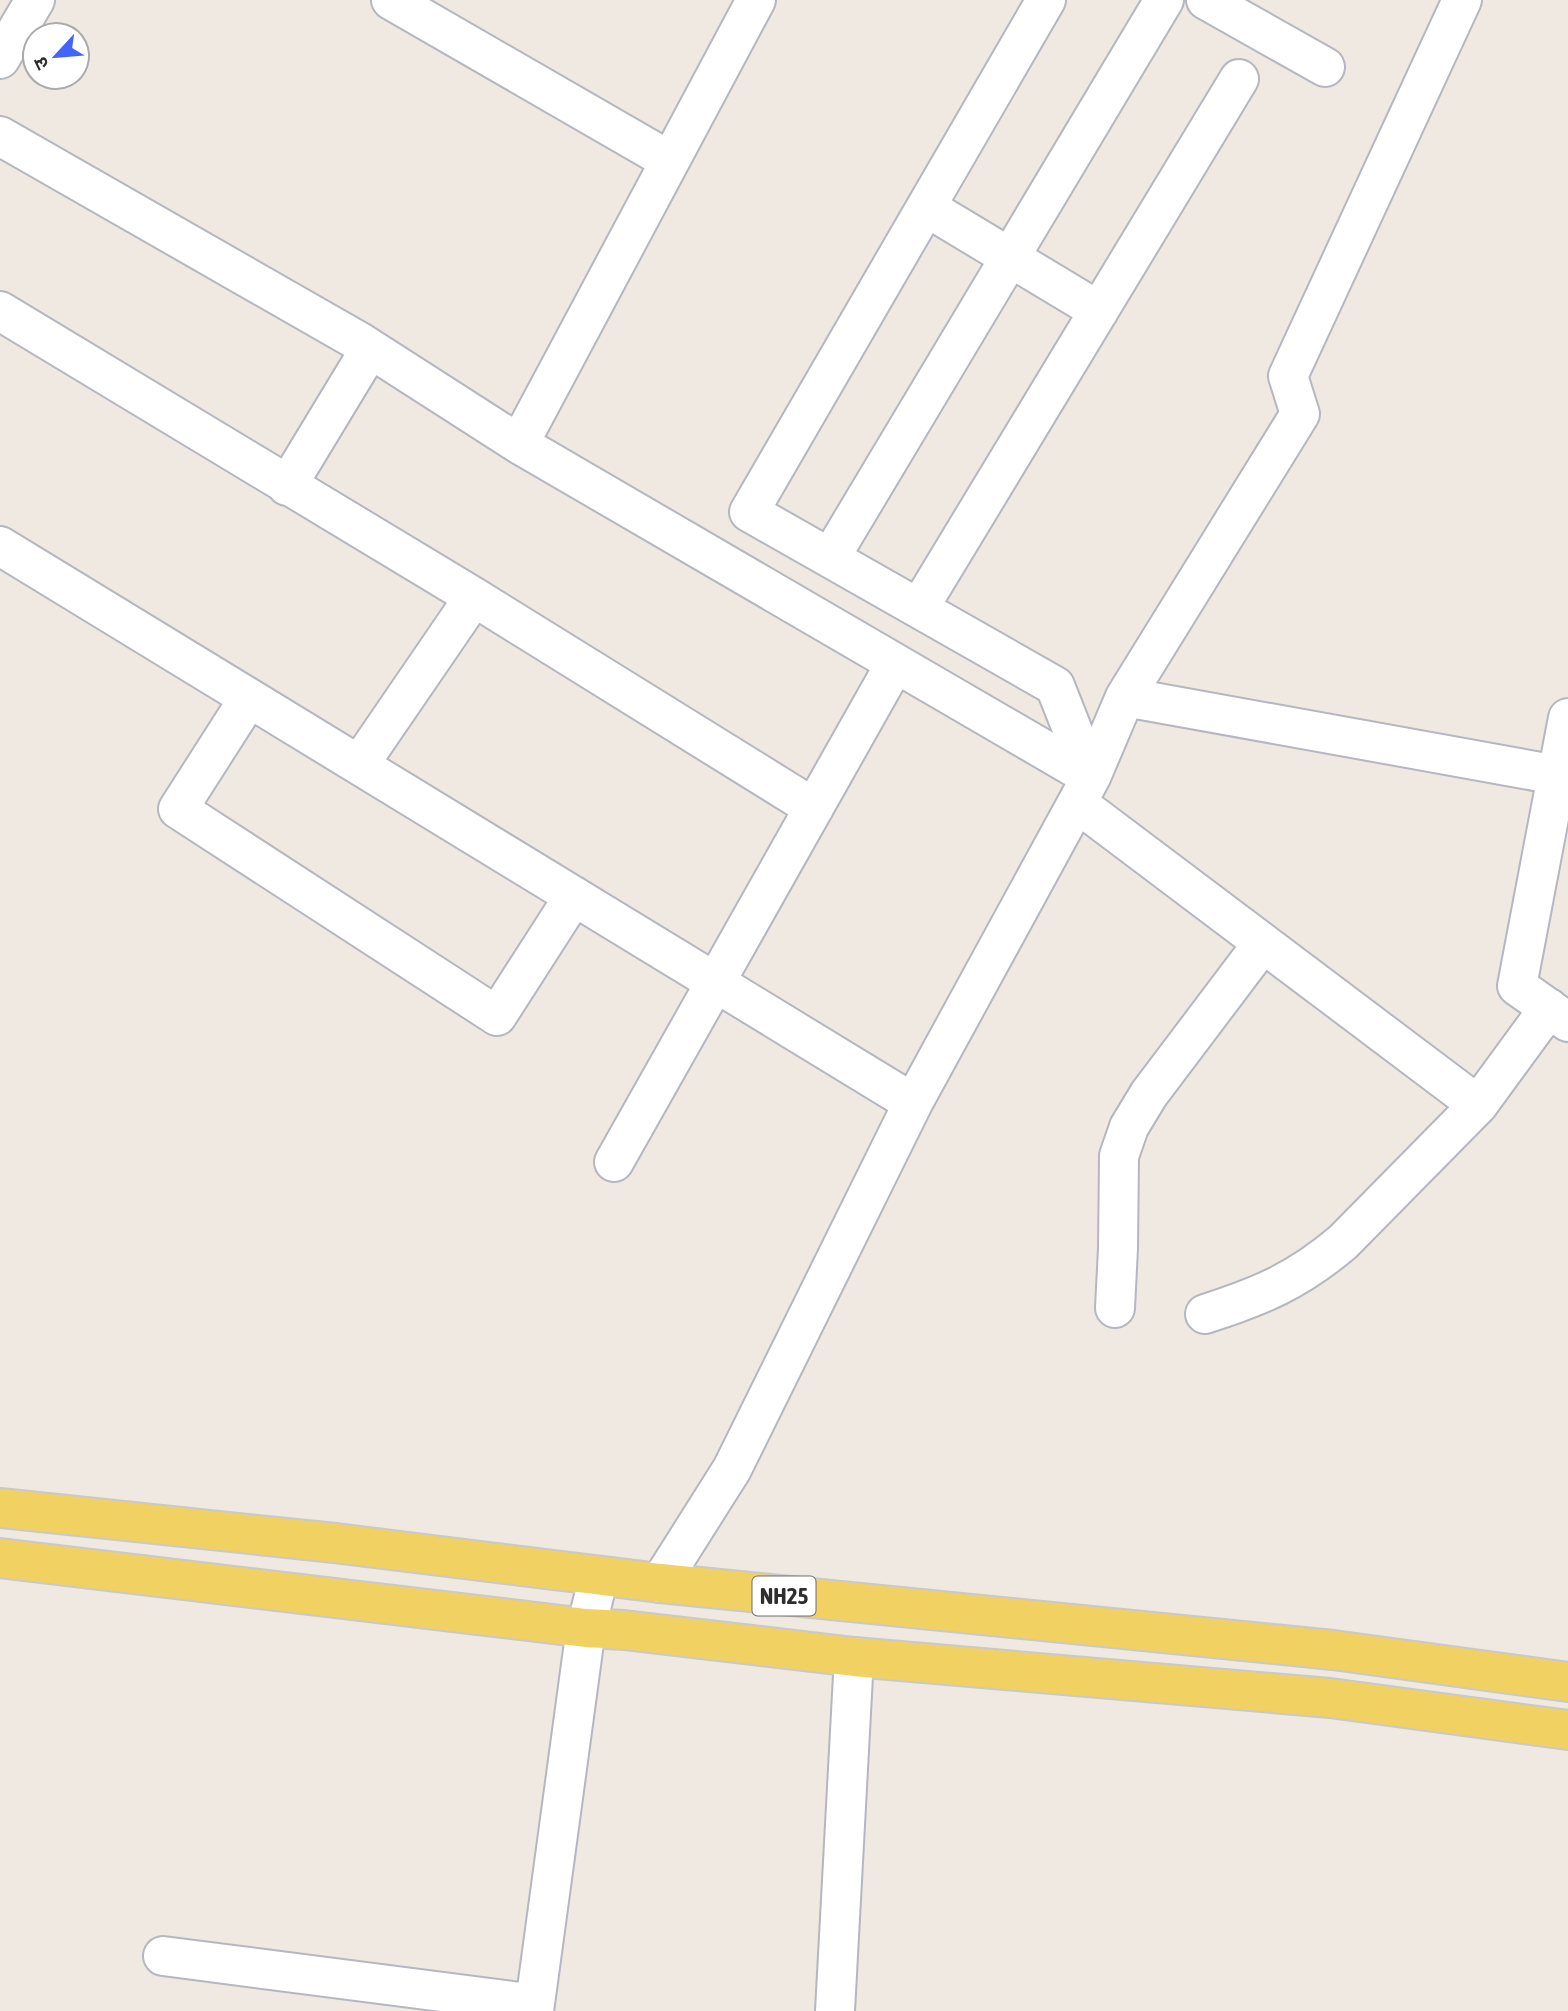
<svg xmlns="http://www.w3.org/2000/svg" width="1568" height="2011" font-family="'Asap Condensed','Noto Sans Devanagari',sans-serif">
	<rect width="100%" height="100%" fill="#efe9e1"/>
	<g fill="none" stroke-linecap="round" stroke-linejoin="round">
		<g stroke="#b4b7c1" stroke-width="42">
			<path id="minor" d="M391 0 670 161
				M1046 0 749 512 1055 686 1091 777
				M1206 0 1325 67
				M0 59 35 0
				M0 136 360 342 519 444 1091 777 913 1103 732 1469 660 1583
				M926 207 1099 311
				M0 311 474 597 814 808
				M519 444 756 0
				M287 486 370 349
				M0 546 913 1103
				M830 558 1164 0
				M919 608 1239 79
				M1125 697 1557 775
				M249 698 178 809 497 1016 574 896
				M1568 718 1517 986 1568 1022
				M359 765 474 597
				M1091 777 1125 697 1300 414 1288 376 1462 0
				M1077 803 1478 1105 1549 1008
				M614 1162 895 664
				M1115 1308 1118 1248 1119 1156 1129 1127 1149 1094 1263 943
				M1205 1314C1261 1296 1297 1281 1343 1242L1478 1105
				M163 1956 535 2004
				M534 2011 586 1628 599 1576
				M835 2011 854 1657"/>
		</g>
		<g stroke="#c9c9c9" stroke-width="42">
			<path id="primary" d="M0 1508 335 1543 660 1583 1333 1650 1568 1682
				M0 1558 586 1628 624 1630 854 1657 1330 1698 1568 1730"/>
		</g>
		<use href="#minor" stroke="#fff" stroke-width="38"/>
		<use href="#primary" stroke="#f2d163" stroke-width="38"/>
	</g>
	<g text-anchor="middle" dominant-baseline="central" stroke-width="7" stroke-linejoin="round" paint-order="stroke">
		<rect fill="#fff" stroke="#6d6d6d" stroke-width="2" x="752.5" y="1576.5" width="63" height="39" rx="5"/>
		<g font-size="23" font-weight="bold" fill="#2e2e2e">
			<text x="784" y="1596">NH25</text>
		</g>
	</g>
	<g transform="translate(56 56) rotate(244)"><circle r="33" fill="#ffffff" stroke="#ababab" stroke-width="2"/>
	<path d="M0-5L12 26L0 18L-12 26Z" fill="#4264fb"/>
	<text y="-10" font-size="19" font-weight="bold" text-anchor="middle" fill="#2e2e2e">उ</text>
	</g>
</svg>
